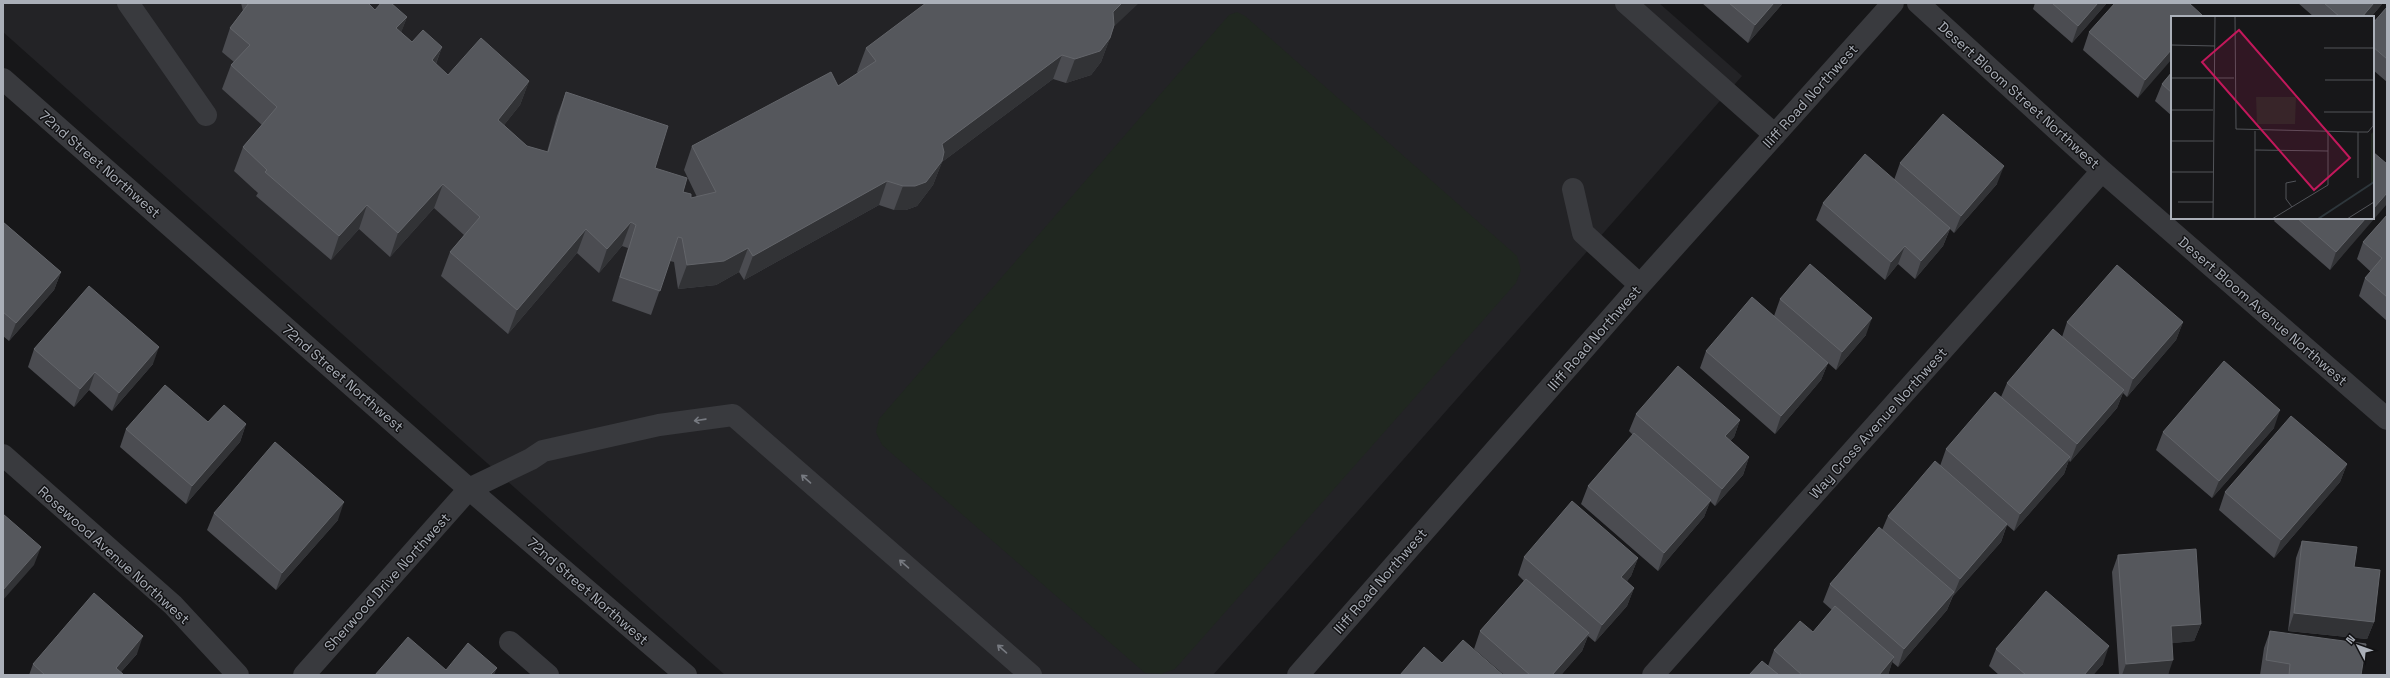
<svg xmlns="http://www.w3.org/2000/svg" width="2390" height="678" font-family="'Space Grotesk',sans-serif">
	<rect width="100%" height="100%" fill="#171719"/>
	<path fill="#232326" d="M3 3H1659L1742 76 1213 675H725L3 32Z"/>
	<path fill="#202720" d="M1237 12 1245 16 1517 256 1521 270 1516 283 1175 669 1161 674 1145 673 882 445 876 432 879 419 1229 15Z"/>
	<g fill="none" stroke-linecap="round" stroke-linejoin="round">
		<path stroke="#393a3e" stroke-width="22" d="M128 3 206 115
			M1626 3 1775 135
			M1918 3 2102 171 2387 419
			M3 79 469 489 686 675
			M1573 189 1583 233 1640 285
			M3 455 173 605 238 675
			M510 642 548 675
			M304 675 469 489 531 459 543 451 659 425 733 415 1031 675
			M1298 675 1640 285 1893 3
			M1653 675 2102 171"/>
	</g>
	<path fill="#4b4c51" d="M241 3H368L375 10 407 17 401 32 412 42 442 47 436 64 448 75 529 81 520 105 504 125 527 146 547 152 557 116 566 92 691 198 697 197 684 170 692 146 838 86 858 73 857 72 866 48 1114 27 1101 62 1091 75 1066 83 1053 79 942 162 933 185 917 206 906 210H894L879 205 744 280 739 272 716 285 678 289 674 262 670 261 651 315 612 301 628 248 622 246 599 273 577 253 508 334 441 276 450 252 464 235 434 208 390 257 359 229 331 260 256 196 258 193 234 171 243 147 262 125 222 89 231 65 234 62 222 52 230 28 243 11Z
		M1702 3H1783L1748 43Z
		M2035 3H2107L2072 43 2033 9Z
		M2189 3 2138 98 2083 50 2089 32Z
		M2298 3H2383L2371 17H2314Z
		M2387 7V82L2373 70V23Z
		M2172 72V116L2155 101 2162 84Z
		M1900 163 1997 184 1954 233 1950 229 1943 246 1915 279 1898 264 1885 280 1816 220 1823 203 1894 180Z
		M2387 215V321L2359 296 2365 278 2371 272 2357 259 2363 242Z
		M2276 218H2373L2330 270 2274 221Z
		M3 222 61 272 54 290 9 341 3 336Z
		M1780 299 1866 335 1836 370 1828 363 1821 380 1775 434 1700 368 1706 351 1774 316Z
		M2067 322H2183L2176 340 2127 397 2123 393 2117 408 2070 462 2069 460 2064 474 2014 531 2007 525 2001 542 1953 596 1947 610 1898 667 1892 662 1888 675H1749L1768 666 1774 650 1813 632 1832 610 1823 602 1830 584 1882 530 1888 516 1940 466 1946 449 2001 397 2007 383 2062 337Z
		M34 349 153 364 112 411 89 390 74 407 28 367Z
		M1636 414 1740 420 1734 437 1730 441 1749 457 1743 475 1715 506 1710 501 1704 517 1658 571 1581 504 1588 486 1633 435 1629 431Z
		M208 422 246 424 240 442 186 504 120 447 126 429Z
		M2274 428 2212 498 2156 450 2163 432Z
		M2347 464 2340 482 2274 558 2219 510 2225 492Z
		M214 513 338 520 276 590 207 530Z
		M2302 541 2354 567 2374 622 2367 639 2288 631 2296 558Z
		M2118 555 2201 624 2194 641 2172 643 2168 675H2119L2112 572Z
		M1524 557 1638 558 1631 576 1627 581 1634 588 1627 606 1595 642 1588 636 1582 651 1561 675H1504L1474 649 1480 631 1524 581 1518 575Z
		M2270 631 2361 675H2260L2264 648Z
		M1996 649 2103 664 2093 675H1999L1989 666Z
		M137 654 121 672 124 675H29L33 664Z"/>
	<path fill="#323336" d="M1122 3H1139L1104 36 1113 12Z
		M1774 3H1783L1748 43 1755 25Z
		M2098 3H2107L2072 43 2078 26Z
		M2374 3H2383L2371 17H2362Z
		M407 17 398 41 396 28Z
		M1110 38 1101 62 1091 75 1066 83 1075 59Z
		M442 47 433 71 432 60Z
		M2172 49V59L2138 98 2145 80Z
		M1062 55 1053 79 942 162 933 185 917 206 906 210H894L903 186 942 144Z
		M529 81 520 105 489 144 498 120Z
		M2004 166 1997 184 1954 233 1961 216Z
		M887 181 879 205 744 280 753 256Z
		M443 184 434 208 390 257 398 233Z
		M2387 193V204L2330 270 2336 252 2366 218H2373V209Z
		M367 205 359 229 331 260 339 236Z
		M631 222 622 246 599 273 607 249Z
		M1950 228 1943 246 1915 279 1921 261Z
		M586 229 577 253 508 334 517 310Z
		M1905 246 1898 264 1885 280 1891 262Z
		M748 248 739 272 716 285 678 289 687 265Z
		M61 272 54 290 9 341 16 323Z
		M1872 318 1866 335 1836 370 1842 352Z
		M2183 322 2176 340 2127 397 2133 379Z
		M159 347 153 364 112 411 119 393Z
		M1828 363 1821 380 1775 434 1781 416Z
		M95 372 89 390 74 407 80 389Z
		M2124 390 2117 408 2070 462 2077 444Z
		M2280 410 2274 428 2212 498 2219 481Z
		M1740 420 1734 437 1719 454 1725 436Z
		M246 424 240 442 186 504 192 486Z
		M1749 457 1743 475 1715 506 1722 489Z
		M2070 457 2064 474 2014 531 2020 514Z
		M2347 464 2340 482 2274 558 2281 540Z
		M1711 500 1704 517 1658 571 1664 553Z
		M344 502 338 520 276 590 282 573Z
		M2007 524 2001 542 1953 596 1960 579Z
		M41 547 34 565 3 600V590Z
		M1638 558 1631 576 1615 595 1621 577Z
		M1634 588 1627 606 1595 642 1602 625Z
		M1954 592 1947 610 1898 667 1904 649Z
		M2294 613 2374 622 2367 639 2288 631Z
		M2201 624 2194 641 2165 644 2171 626Z
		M1589 633 1582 651 1561 675H1552Z
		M143 636 137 654 118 675 116 668Z
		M2109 646 2103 664 2093 675H2084Z
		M1894 657 1888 675H1879Z
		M2173 660 2168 675H2122L2126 664Z
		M497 668 494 675H490Z"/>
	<path fill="#55575c" stroke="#63656a" d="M249 3H368L375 10 381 3H391L407 17 396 28 412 42 423 30 442 47 432 60 448 75 481 38 529 81 498 120 527 146 548 152 566 92 668 126 655 168 687 178 683 192 691 194V198L716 192 692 146 831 72 838 86 876 61 866 48 926 3H1122L1113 12 1114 25 1110 38 1100 51 1075 59 1062 55 942 144 944 152 942 161 926 182 915 186H903L887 181 753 256 748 248 724 261 687 265 682 238 678 237 660 291 620 277 636 225 631 222 607 249 586 229 517 310 450 252 480 217 443 184 398 233 367 205 339 236 265 172 267 170 243 147 277 107 231 65 250 45 230 28Z
		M1729 3H1774L1755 25Z
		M2052 3H2098L2078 26Z
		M2115 3H2189L2202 15 2200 17H2172V49L2145 80 2089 32Z
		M2324 3H2374L2362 17H2340Z
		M2387 7V59L2373 47V23Z
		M2172 72V93L2162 84Z
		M1943 114 2004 166 1961 216 1900 163Z
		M2373 152 2387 164V193L2373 209Z
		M1865 154 1950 228 1921 261 1905 246 1891 262 1823 203Z
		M2387 215V297L2365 278 2382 258 2363 242Z
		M2297 218H2366L2336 252Z
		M3 222 61 272 16 323 3 312Z
		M1810 264 1872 318 1842 352 1780 299Z
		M2117 265 2183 322 2133 379 2067 322Z
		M89 286 159 347 119 393 95 372 80 389 34 349Z
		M1752 297 1828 363 1781 416 1706 351Z
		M2053 329 2124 390 2077 444 2007 383Z
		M2224 361 2280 410 2219 481 2163 432Z
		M1678 366 1740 420 1725 436 1749 457 1722 489 1636 414Z
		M165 385 208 422 224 405 246 424 192 486 126 429Z
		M1995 392 2070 457 2020 514 1946 449Z
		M2291 416 2347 464 2281 540 2225 492Z
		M1634 433 1711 500 1664 553 1588 486Z
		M275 442 344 502 282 573 214 513Z
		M1935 461 2007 524 1960 579 1888 516Z
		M1572 501 1638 558 1621 577 1634 588 1602 625 1524 557Z
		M3 514 41 547 3 590Z
		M1879 527 1954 592 1904 649 1830 584Z
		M2302 541 2357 547 2354 567 2380 570 2374 622 2294 613Z
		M2196 549 2201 624 2171 626 2173 660 2126 664 2118 555Z
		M1526 579 1589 633 1552 675H1530L1480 631Z
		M2046 591 2109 646 2084 675H2026L1996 649Z
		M94 593 143 636 116 668 124 675H45L33 664Z
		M1835 606 1894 657 1879 675H1802L1774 650 1800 621 1813 632Z
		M2270 631 2366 644 2361 675H2289L2290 664 2266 660Z
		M408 637 446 670 468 643 497 668 490 675H375Z
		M1463 640 1503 675H1400L1424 647 1442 663Z
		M1762 661 1779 675H1749Z"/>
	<defs><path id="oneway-shaft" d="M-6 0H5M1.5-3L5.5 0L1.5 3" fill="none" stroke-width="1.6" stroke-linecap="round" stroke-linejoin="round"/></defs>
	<g stroke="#777a81">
		<use href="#oneway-shaft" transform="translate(700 420) rotate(172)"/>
		<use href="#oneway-shaft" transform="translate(806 479) rotate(-139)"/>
		<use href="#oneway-shaft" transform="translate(904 564) rotate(-139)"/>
		<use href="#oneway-shaft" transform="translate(1002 649) rotate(-139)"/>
	</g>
	<g text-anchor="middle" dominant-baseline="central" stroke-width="3" stroke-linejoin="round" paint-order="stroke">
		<g font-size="14" fill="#aaafb8" stroke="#121214">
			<text transform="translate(2019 95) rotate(42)">Desert Bloom Street Northwest</text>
			<text transform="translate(1810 96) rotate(-48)">Iliff Road Northwest</text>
			<text transform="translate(100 164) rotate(41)">72nd Street Northwest</text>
			<text transform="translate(2263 311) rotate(41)">Desert Bloom Avenue Northwest</text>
			<text transform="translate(1594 338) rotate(-49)">Iliff Road Northwest</text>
			<text transform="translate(343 378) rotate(41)">72nd Street Northwest</text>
			<text transform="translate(1878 423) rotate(-48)">Way Cross Avenue Northwest</text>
			<text transform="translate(114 555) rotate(42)">Rosewood Avenue Northwest</text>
			<text transform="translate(1380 581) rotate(-49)">Iliff Road Northwest</text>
			<text transform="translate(387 582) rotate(-48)">Sherwood Drive Northwest</text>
			<text transform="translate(588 591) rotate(41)">72nd Street Northwest</text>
		</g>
	</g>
	<g transform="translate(2171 16)">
		<rect width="203" height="203" fill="#171719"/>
		<path d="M203 115V166L200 168V118Z" fill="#202720"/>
		<path d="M85 81H125L124 108H86Z" fill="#202720"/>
		<path fill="none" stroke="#2e373c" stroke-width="2" d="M147 203 203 166"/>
		<path fill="none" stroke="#525459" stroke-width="1" d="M64 0 65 113 187 116H197L202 110 203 0M0 29 44 30M153 32H202M0 62H63M154 64H203M0 94H42M153 96H202M187 116V162M0 125H42M84 134 157 135M0 156H42M7 186H42M121 191 115 183V167L125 165M42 203 44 0M84 203V115M101 203 157 169V116M176 203 203 186"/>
		<path fill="#c2185b" fill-opacity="0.15" stroke="#c2185b" stroke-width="2" d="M68 14 179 142 143 174 31 46Z"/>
		<rect width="203" height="203" fill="none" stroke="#aaafb8" stroke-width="2"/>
	</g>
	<rect width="2390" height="678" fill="none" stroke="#aaafb8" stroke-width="8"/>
	<g transform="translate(2358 646) rotate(311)" stroke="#121214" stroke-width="3" paint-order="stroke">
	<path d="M0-3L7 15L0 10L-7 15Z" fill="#aaafb8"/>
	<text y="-6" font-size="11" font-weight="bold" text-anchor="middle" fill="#aaafb8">N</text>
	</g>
</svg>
